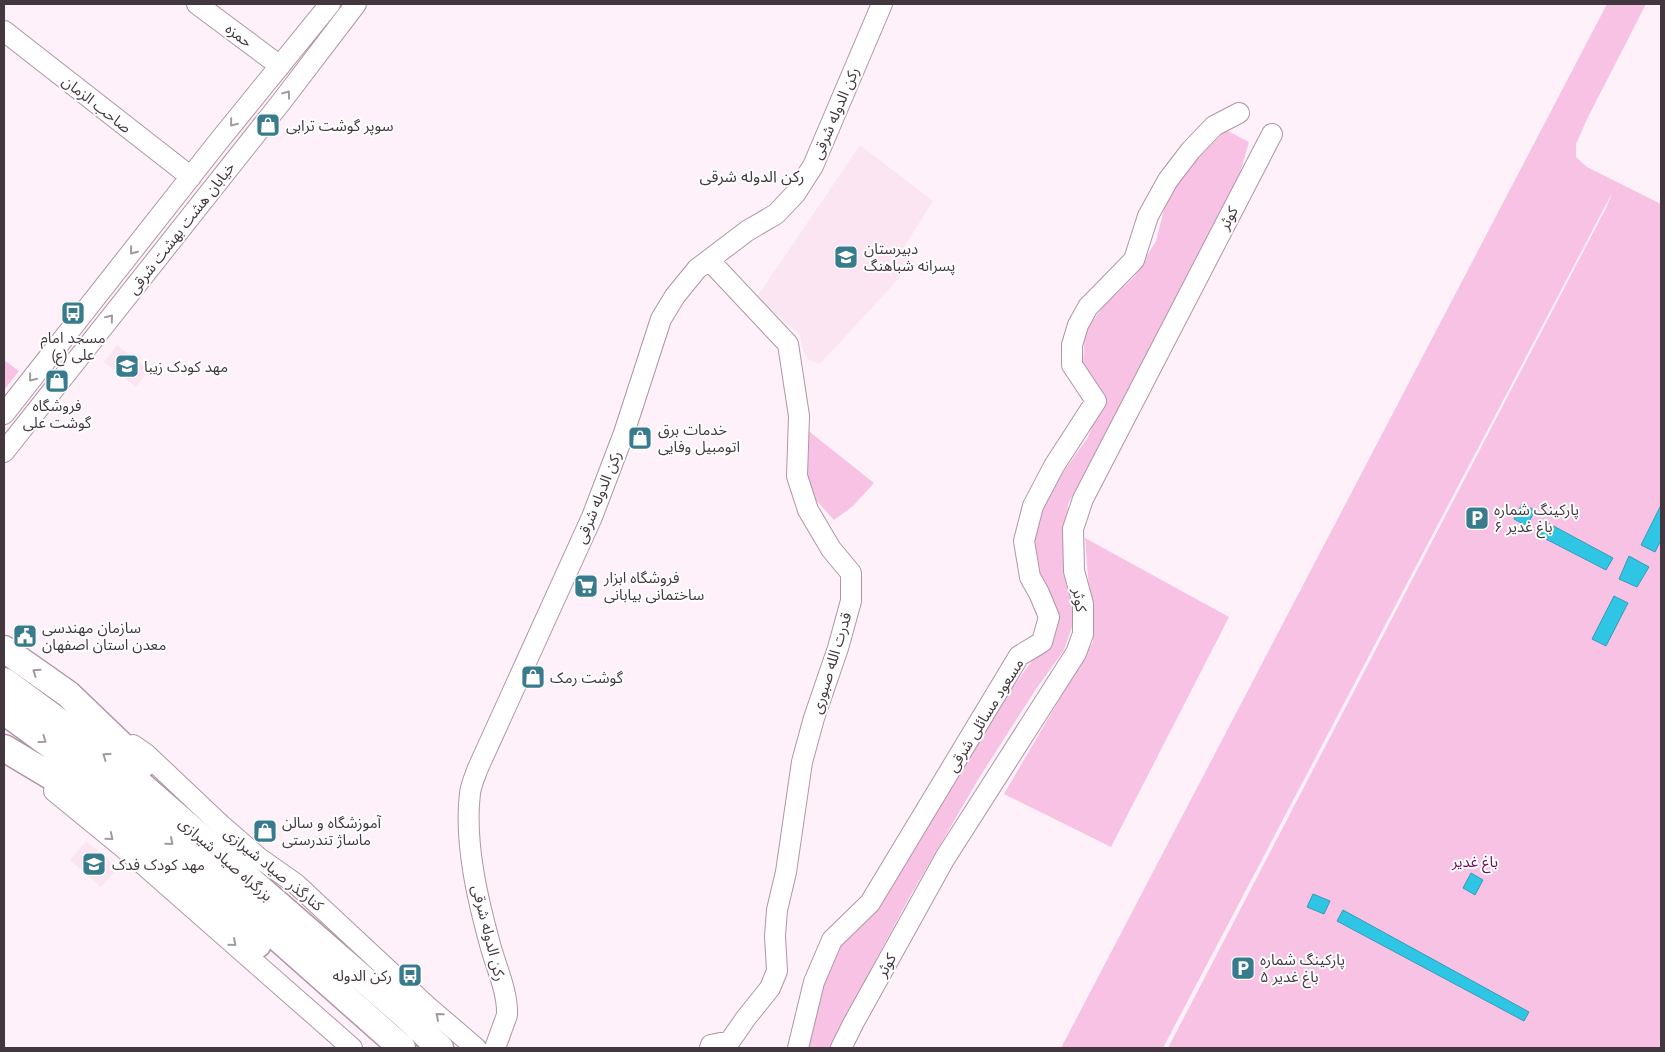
<svg xmlns="http://www.w3.org/2000/svg" width="1665" height="1052" font-family="'PT Sans','Noto Sans Arabic',sans-serif">
	<rect width="100%" height="100%" fill="#fef1f9"/>
	<path fill="#fce5f3" d="M860 145 933 201 901 252 914 262 820 364 808 360 802 347 800 335 757 297Z
		M117 345 149 370 136 387 104 362Z
		M86 841 118 868 101 887 70 860Z"/>
	<path fill="#f7c2e4" d="M1607 4H1646L1587 119 1576 144V157L1587 167 1661 204V1048H1168L1607 206 1612 193 1163 1048H1061Z
		M1226 130 1249 142 1238 180 1068 504 1063 572 1075 618 1064 650 1036 689 979 778 909 898 861 988 832 1048H807L817 996 836 949 854 933 895 876 993 714 1032 661 1048 648 1040 577 1033 549 1038 522 1048 494 1088 437 1105 396 1083 362 1085 332 1102 308 1135 276 1156 241 1167 198 1198 158Z
		M4 360 19 371 4 390Z
		M806 429 874 483 853 506 834 520 805 488Z
		M1085 538 1229 617 1111 847 1004 794 1093 642Z"/>
	<path fill="#2fc6e6" stroke="#359bb4" d="M1522 504 1535 510 1527 526 1514 519Z
		M1661 505V540L1655 552 1641 545Z
		M1546 522 1613 558 1606 570 1540 536Z
		M1629 556 1649 567 1637 587 1619 579Z
		M1614 596 1628 603 1606 646 1592 639Z
		M1471 873 1483 880 1475 895 1463 888Z
		M1313 894 1330 901 1324 914 1307 907Z
		M1343 910 1529 1012 1524 1021 1337 921Z"/>
	<g fill="none" stroke-linecap="round" stroke-linejoin="round">
		<g stroke="#b194a6" stroke-width="22">
			<path id="secondary" d="M197 4 280 66
				M4 31 191 177
				M709 260 788 344 799 416 797 476 808 510 831 549 851 573V601L838 648 814 718 802 762 786 872 777 910 775 936 777 971 770 988 746 1018 730 1041 711 1045 710 1048
				M4 414 218 142 330 4
				M4 452 282 101 356 4
				M133 745 146 754 220 824 259 858 296 884 427 1006 476 1048
				M54 791 137 859 352 1048
				M495 1048 507 1015C508 993 497 969 491 948 478 901 464 843 470 793 471 785 475 776 478 768L592 517 624 433 661 319 675 296 697 269 747 231 776 214 795 194 813 166 882 4
				M798 1048 814 982 832 940 870 903 1019 656 1042 642 1049 617 1039 593 1030 577 1024 541 1033 506 1054 466 1096 401 1072 365V345L1078 325 1088 307 1134 260 1148 216 1168 180 1191 150 1214 126 1239 113
				M841 1048 854 1022 945 858 1076 653 1083 634V604L1074 571 1073 529 1083 499 1272 134"/>
		</g>
		<g stroke="#b194a6" stroke-width="29">
			<path id="highway" d="M4 649 68 694 142 765
				M4 681 118 765 407 1017 440 1048
				M4 711 105 785 402 1048
				M4 748 66 785 117 824 258 944"/>
		</g>
		<use href="#secondary" stroke="#fff" stroke-width="20"/>
		<use href="#highway" stroke="#fff" stroke-width="26"/>
	</g>
	<defs><path id="oneway-chevron" d="M-2-3.5L2.5 0L-2 3.5" fill="none" stroke-width="1.6" stroke-linecap="round" stroke-linejoin="round" transform="scale(1.25)"/></defs>
	<g stroke="#a19b9f">
		<use href="#oneway-chevron" transform="translate(287 94) rotate(-53)"/>
		<use href="#oneway-chevron" transform="translate(233 123) rotate(129)"/>
		<use href="#oneway-chevron" transform="translate(133 251) rotate(128)"/>
		<use href="#oneway-chevron" transform="translate(110 318) rotate(-51)"/>
		<use href="#oneway-chevron" transform="translate(32 378) rotate(129)"/>
		<use href="#oneway-chevron" transform="translate(36 672) rotate(-145)"/>
		<use href="#oneway-chevron" transform="translate(43 740) rotate(36)"/>
		<use href="#oneway-chevron" transform="translate(106 756) rotate(-144)"/>
		<use href="#oneway-chevron" transform="translate(110 837) rotate(39)"/>
		<use href="#oneway-chevron" transform="translate(170 842) rotate(41)"/>
		<use href="#oneway-chevron" transform="translate(233 943) rotate(41)"/>
		<use href="#oneway-chevron" transform="translate(439 1016) rotate(-139)"/>
	</g>
	<defs>
		<g id="shop-square" transform="scale(1.25)"><rect x="-9" y="-9" width="18" height="18" rx="4" fill="#387b8c" stroke="#fff"/><path d="M-5-2.5h2.3a2.7 3.5 0 0 1 5.4 0H5L5.5 6h-11ZM-1.5-2.5h3a1.5 2.3 0 0 0-3 0Z" fill="#fff"/></g>
		<g id="school-square" transform="scale(1.25)"><rect x="-9" y="-9" width="18" height="18" rx="4" fill="#387b8c" stroke="#fff"/><path d="M0-5L7-2L0 1L-7-2ZM-4 1L0 2.5L4 1V4Q0 6-4 4Z" fill="#fff"/></g>
		<g id="bus-square" transform="scale(1.25)"><rect x="-9" y="-9" width="18" height="18" rx="4" fill="#387b8c" stroke="#fff"/><path d="M-5-6H5V4H4V6H2V4H-2V6H-4V4H-5ZM-3.5-4V0h7V-4ZM-3.5 1.2v1.5H-2V1.2ZM2 1.2v1.5H3.5V1.2Z" fill="#fff"/></g>
		<g id="parking-square" transform="scale(1.25)"><rect x="-9" y="-9" width="18" height="18" rx="4" fill="#387b8c" stroke="#fff"/><path d="M-3.5-5.5H1a3.5 3.5 0 0 1 0 7H-1V5.5H-3.5ZM-1-3.4V-.6H.8a1.4 1.4 0 0 0 0-2.8Z" fill="#fff"/></g>
		<g id="supermarket-square" transform="scale(1.25)"><rect x="-9" y="-9" width="18" height="18" rx="4" fill="#387b8c" stroke="#fff"/><path d="M-6-5.5h2.5l.6 2H6L4.5 2H-2.5L-4.4-4H-6ZM-1.5 3.2a1.3 1.3 0 1 0 .1 0ZM3 3.2a1.3 1.3 0 1 0 .1 0Z" fill="#fff"/></g>
		<g id="civic-square" transform="scale(1.25)"><rect x="-9" y="-9" width="18" height="18" rx="4" fill="#387b8c" stroke="#fff"/><path d="M-.6-6.5H3V-4.5H.6V-3L4-1V1h2V6H-6V1h2V-1L-.6-3ZM-1.2 2.5V6h2.4V2.5Z" fill="#fff"/></g>
	</defs>
	<g fill-rule="evenodd">
		<use href="#shop-square" x="268" y="125"/>
		<use href="#school-square" x="846" y="257"/>
		<use href="#bus-square" x="73" y="313"/>
		<use href="#school-square" x="127" y="366"/>
		<use href="#shop-square" x="57" y="381"/>
		<use href="#shop-square" x="640" y="438"/>
		<use href="#parking-square" x="1477" y="518"/>
		<use href="#supermarket-square" x="586" y="586"/>
		<use href="#civic-square" x="25" y="636"/>
		<use href="#shop-square" x="533" y="677"/>
		<use href="#shop-square" x="265" y="831"/>
		<use href="#school-square" x="94" y="864"/>
		<use href="#parking-square" x="1243" y="968"/>
		<use href="#bus-square" x="410" y="975"/>
	</g>
	<g text-anchor="middle" dominant-baseline="central" stroke-width="4" stroke-linejoin="round" paint-order="stroke">
		<g font-size="15" fill="#43373f" stroke="#fff">
			<text transform="translate(239 35) rotate(37)">حمزه</text>
			<text transform="translate(97 104) rotate(38)">صاحب الزمان</text>
			<text transform="translate(835 113) rotate(-67)">رکن الدوله شرقی</text>
			<text transform="translate(1228 218) rotate(-63)">کوثر</text>
			<text transform="translate(181 228) rotate(-52)">خیابان هشت بهشت شرقی</text>
			<text transform="translate(598 497) rotate(-68)">رکن الدوله شرقی</text>
			<text transform="translate(1080 600) rotate(81)">کوثر</text>
			<text transform="translate(831 663) rotate(-73)">قدرت الله صبوری</text>
			<text transform="translate(985 715) rotate(-58)">مسعود مسائلی شرقی</text>
			<text transform="translate(226 859) rotate(41)">بزرگراه صیاد شیرازی</text>
			<text transform="translate(274 869) rotate(39)">کنارگذر صیاد شیرازی</text>
			<text transform="translate(489 933) rotate(76)">رکن الدوله شرقی</text>
			<text transform="translate(886 965) rotate(-61)">کوثر</text>
		</g>
		<g font-size="15" fill="#43373f" stroke="#fff" text-anchor="start">
			<text x="286" y="125">سوپر گوشت ترابی</text>
			<text x="864" y="248">دبیرستان<tspan x="864" dy="17">پسرانه شباهنگ</tspan></text>
			<text x="73" y="337" text-anchor="middle">مسجد امام<tspan x="73" dy="17">علی (ع)</tspan></text>
			<text x="144" y="366">مهد کودک زیبا</text>
			<text x="57" y="405" text-anchor="middle">فروشگاه<tspan x="57" dy="17">گوشت علی</tspan></text>
			<text x="658" y="429">خدمات برق<tspan x="658" dy="17">اتومبیل وفایی</tspan></text>
			<text x="1494" y="509">پارکینگ شماره<tspan x="1494" dy="17">۶ باغ غدیر</tspan></text>
			<text x="604" y="577">فروشگاه ابزار<tspan x="604" dy="17">ساختمانی بیابانی</tspan></text>
			<text x="42" y="627">سازمان مهندسی<tspan x="42" dy="17">معدن استان اصفهان</tspan></text>
			<text x="550" y="677">گوشت رمک</text>
			<text x="282" y="822">آموزشگاه و سالن<tspan x="282" dy="17">ماساژ تندرستی</tspan></text>
			<text x="112" y="864">مهد کودک فدک</text>
			<text x="1260" y="959">پارکینگ شماره<tspan x="1260" dy="17">۵ باغ غدیر</tspan></text>
			<text x="392" y="975" text-anchor="end">رکن الدوله</text>
		</g>
		<g font-size="15" fill="#71075a" stroke="#fff">
			<text x="1475" y="861">باغ غدیر</text>
		</g>
		<g font-size="16" fill="#43373f" stroke="#fff">
			<text x="752" y="176">رکن الدوله شرقی</text>
		</g>
	</g>
	<rect width="1665" height="1052" fill="none" stroke="#43373f" stroke-width="10"/>
</svg>
